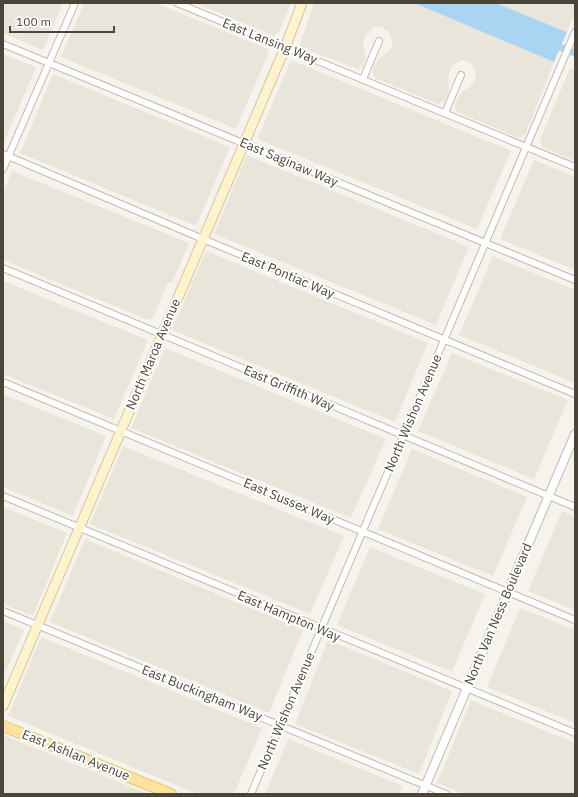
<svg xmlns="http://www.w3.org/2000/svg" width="578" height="797" font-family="'IBM Plex Sans',sans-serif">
	<rect width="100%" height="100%" fill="#f6f3ec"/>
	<path fill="#eae5da" d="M3 3H63L43 50 3 33Z
		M84 3H155L268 49 269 52 237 126 234 128 61 57Z
		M195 3H291L279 32 274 36Z
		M314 3H414L554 62 525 135 519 138 457 112 455 106 459 96 462 92 470 87 476 78 475 69 470 62 463 60 454 64 451 67 448 78 449 90 445 100 438 104 375 78 372 72 376 62 382 56 389 51 393 44 389 32 380 26 372 28 365 36 363 45 366 56 363 66 358 69 302 48 300 44Z
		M496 3H575V13L567 32Z
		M3 54 36 67 3 144Z
		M293 61 511 151 477 229 260 140 258 137 290 62Z
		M570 68 575 71V161L542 147 540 140Z
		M53 74 230 147 196 226 20 153Z
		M247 155 469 247 436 325 214 234Z
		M534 160 575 177V270L500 239Z
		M12 171 189 243 172 283 168 282 153 318 148 320 3 260V193Z
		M206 251 428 343 395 422 172 330Z
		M493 256 575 290V383L459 335Z
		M3 281 148 340 114 419 3 374Z
		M165 348 386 439 351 518 131 428Z
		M452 353 568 400 534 479 418 431Z
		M3 394 106 436 73 516 3 487Z
		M123 446 344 536 310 614 90 524Z
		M412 449 527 497 493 576 378 529Z
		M3 507 67 533 33 616 3 604Z
		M562 511 575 517V610L528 591Z
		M85 539 303 630 269 713 50 622Z
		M370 547 485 594 452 672 337 625Z
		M520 608 575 630V723L487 687Z
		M3 621 24 630 3 678Z
		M41 637 262 728 234 794H198L8 716Z
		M328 640 452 691 419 774 295 724Z
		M471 700 575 743V794H464L437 783Z
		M3 735 111 779 148 794H3Z
		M288 739 403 786 399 794H265Z"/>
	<path fill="#a9d4f2" d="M414 3H496L567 32 554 62Z"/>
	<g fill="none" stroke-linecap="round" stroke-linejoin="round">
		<path stroke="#a9d4f2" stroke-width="7" d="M552 44 575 53"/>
		<g stroke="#c2bbae" stroke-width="8">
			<path id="minor" d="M177 3 575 167
				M3 44 575 280
				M363 79 379 41
				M445 113 461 75
				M3 154 203 239 575 394
				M3 169 75 3
				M3 268 575 507
				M3 382 575 620
				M3 496 575 733
				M3 611 446 794
				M251 794 575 32"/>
		</g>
		<g stroke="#c2bbae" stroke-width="10">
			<path id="tertiary" d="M422 794 575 434"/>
		</g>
		<g stroke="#d6c79b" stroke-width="11">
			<path id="secondary" d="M3 706 285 48 302 3"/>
		</g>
		<g stroke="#e6c16a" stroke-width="12">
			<path id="primary" d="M3 726 171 794"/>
		</g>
		<use href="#minor" stroke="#fff" stroke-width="6"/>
		<use href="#tertiary" stroke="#fff" stroke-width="8"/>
		<use href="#secondary" stroke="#fff3cd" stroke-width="9"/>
		<use href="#primary" stroke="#ffe39c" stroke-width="10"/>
	</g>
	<g text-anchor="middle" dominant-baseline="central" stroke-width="4" stroke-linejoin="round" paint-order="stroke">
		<g font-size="13" fill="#4b4439" stroke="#fff">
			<text transform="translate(270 41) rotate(22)">East Lansing Way</text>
			<text transform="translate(289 162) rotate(23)">East Saginaw Way</text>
			<text transform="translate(288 275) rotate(23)">East Pontiac Way</text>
			<text transform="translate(153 354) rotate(-67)">North Maroa Avenue</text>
			<text transform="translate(289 388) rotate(23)">East Griffith Way</text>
			<text transform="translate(413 413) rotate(-67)">North Wishon Avenue</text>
			<text transform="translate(289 501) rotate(23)">East Sussex Way</text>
			<text transform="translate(498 614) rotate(-67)">North Van Ness Boulevard</text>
			<text transform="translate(289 616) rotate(23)">East Hampton Way</text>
			<text transform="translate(202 693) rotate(22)">East Buckingham Way</text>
			<text transform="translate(286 711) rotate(-67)">North Wishon Avenue</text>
			<text transform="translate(76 755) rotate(22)">East Ashlan Avenue</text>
		</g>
	</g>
	<rect width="578" height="797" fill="none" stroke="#4b4439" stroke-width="8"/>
	<path d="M10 26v6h104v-6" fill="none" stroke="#4b4439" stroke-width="2"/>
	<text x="16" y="26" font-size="12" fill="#4b4439" stroke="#ffffff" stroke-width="3" paint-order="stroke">100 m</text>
</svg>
